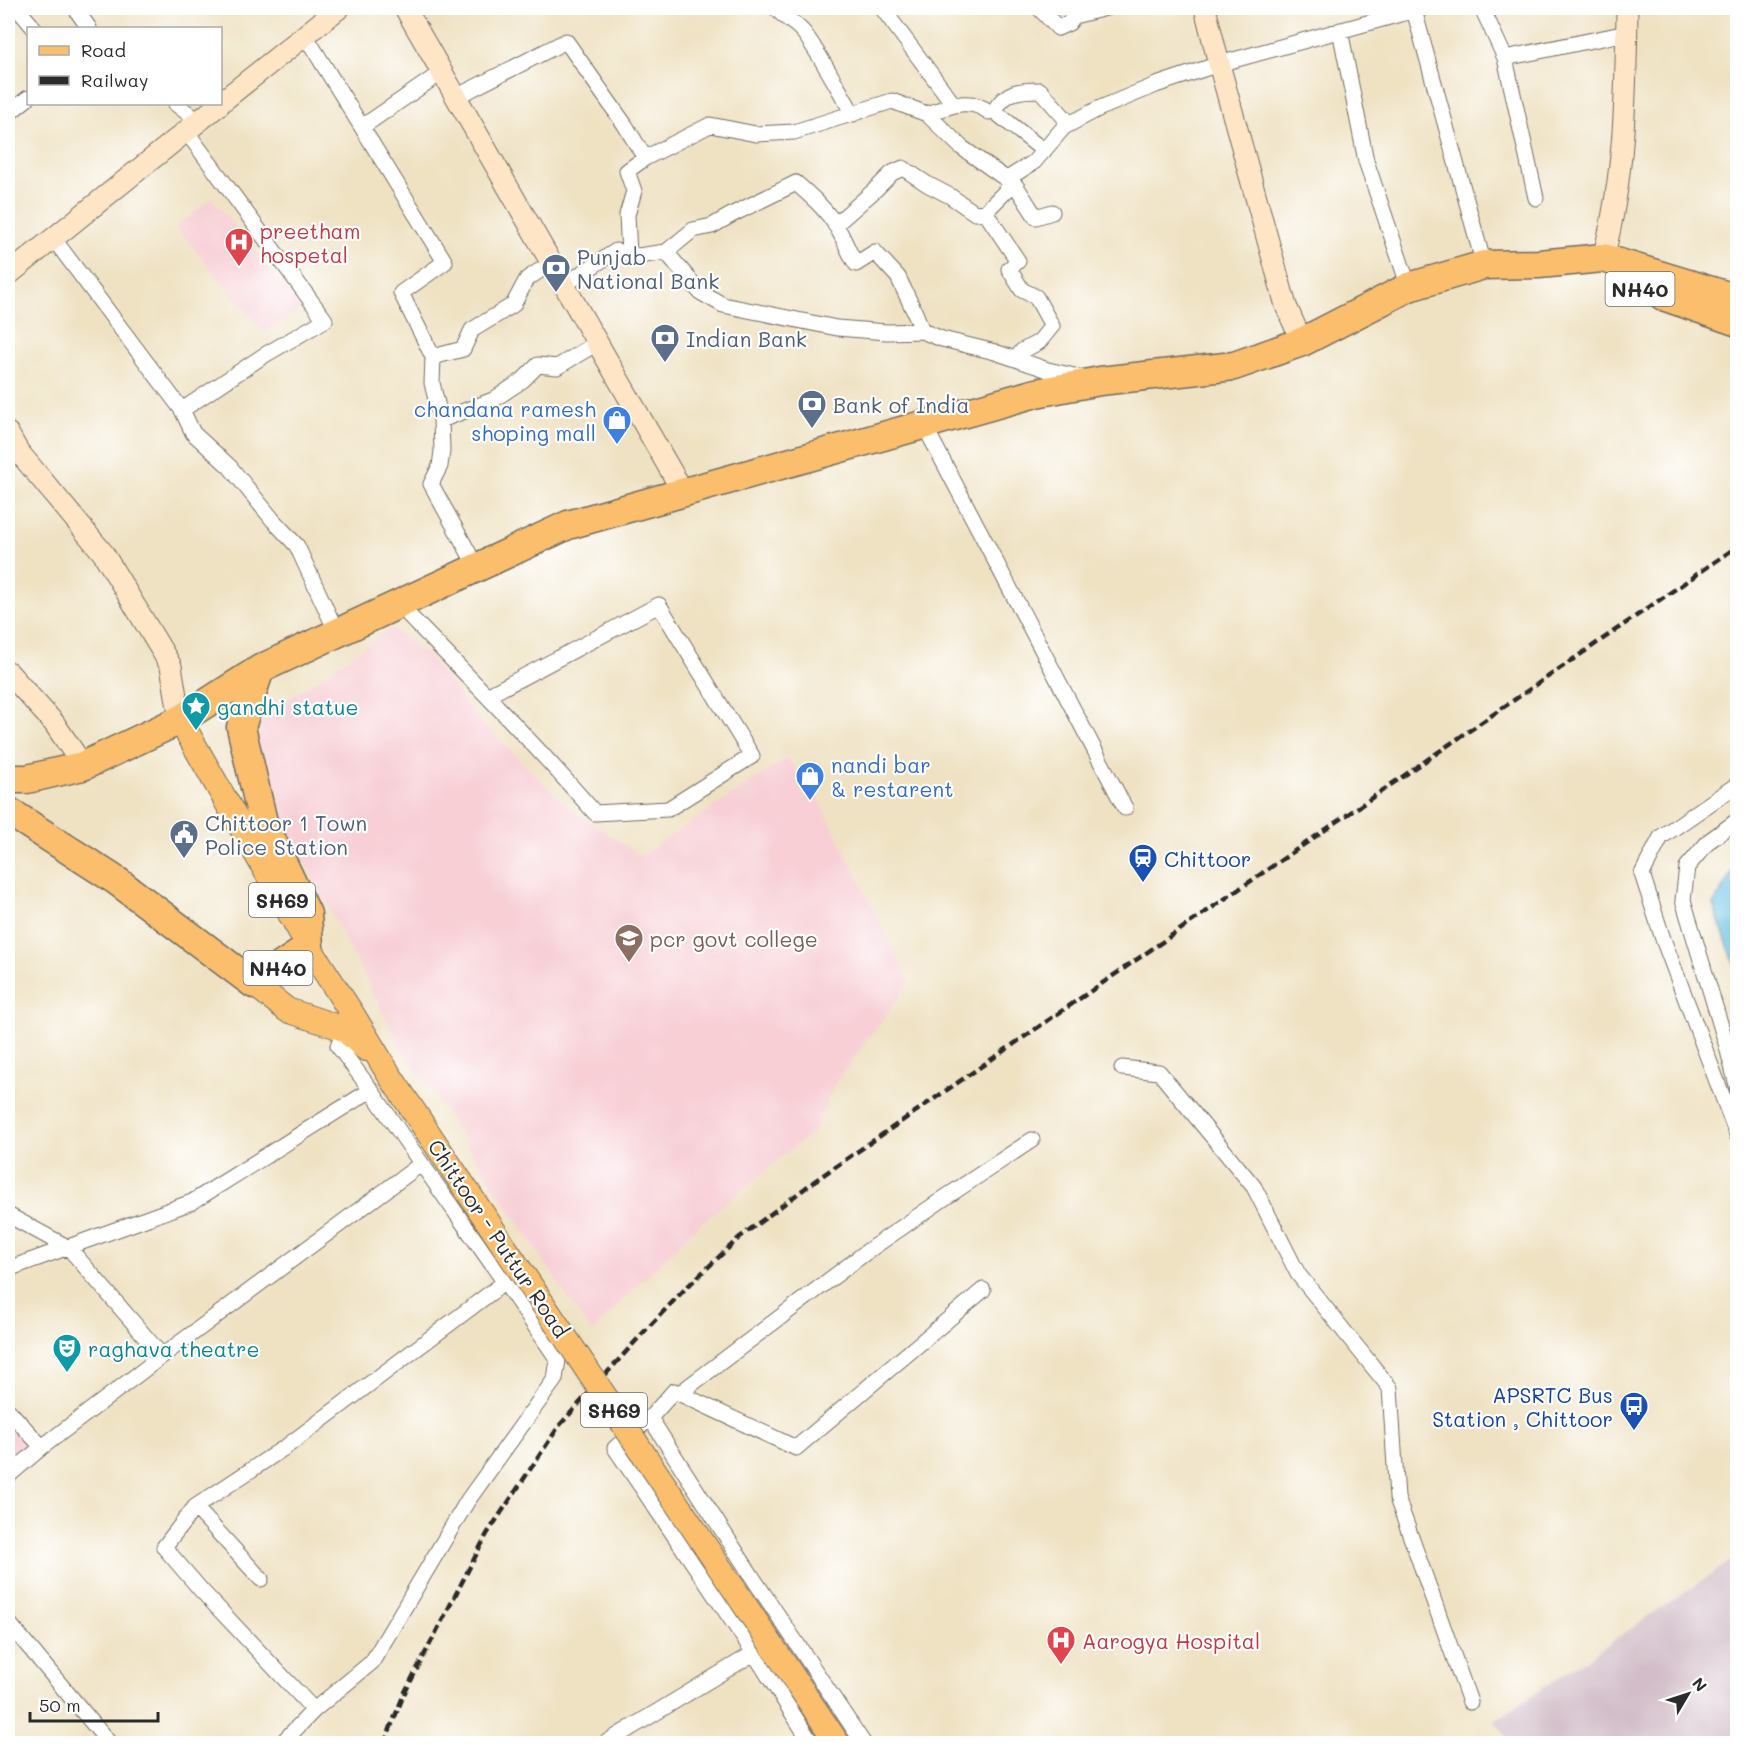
<svg xmlns="http://www.w3.org/2000/svg" width="1745" height="1751" font-family="Mali,sans-serif">
	<rect width="100%" height="100%" fill="#fff"/>
	<filter id="ink" filterUnits="userSpaceOnUse"><feTurbulence type="fractalNoise" baseFrequency=".0167" numOctaves="2"/><feDisplacementMap in="SourceGraphic" scale="12" xChannelSelector="R" yChannelSelector="G"/><feConvolveMatrix kernelMatrix="1 2 1 2 8 2 1 2 1" color-interpolation-filters="sRGB"/></filter>
	<filter id="wash" filterUnits="userSpaceOnUse"><feTurbulence type="fractalNoise" baseFrequency=".008" numOctaves="4" result="noise"/><feDisplacementMap in="SourceGraphic" scale="24" xChannelSelector="R" yChannelSelector="G"/><feGaussianBlur stdDeviation="1.35" result="paint"/><feColorMatrix in="noise" values="0 0 0 0 0 0 0 0 0 0 0 0 0 0 0 0 0 1.4 0 .05"/><feComposite in="paint" operator="in"/></filter>
	<g filter="url(#wash)">
		<rect width="100%" height="100%" fill="#efe2c3"/>
		<path fill="#f7cfd5" d="M212 198 302 308 265 334 176 227Z
			M391 628 429 657 476 717 569 808 641 856 787 758 821 803 910 982 836 1082 814 1131 695 1228 591 1332 400 1045 303 859 255 790 260 719Z
			M8 1427 29 1448 8 1466Z"/>
		<path fill="#d2bdc8" d="M1737 1557V1743H1511L1495 1721Z"/>
		<path fill="#68c0e5" stroke="#4a7688" stroke-width="1.5" d="M1737 868V970L1713 905 1733 870Z"/>
	</g>
	<g filter="url(#ink)">
		<g fill="none" stroke-linecap="round" stroke-linejoin="round">
			<g stroke="#706b60" stroke-width="17">
				<path id="street" d="M17 8 34 28
					M82 8 77 11 89 28
					M776 8C784 18 796 23 804 33 823 59 837 87 853 114
					M882 8 954 105
					M1039 8 1058 28 1069 23 1074 16 1106 8
					M1482 8 1505 58 1627 33
					M1414 10 1484 265
					M1340 30 1366 161 1409 287
					M305 35 445 262 401 293 433 357 432 383 441 420 442 451 440 466 431 484 477 568
					M1505 58 1536 198
					M456 97 566 41 625 125 645 158 627 171 634 191 627 215 629 254
					M176 104 198 121
					M8 114 28 98
					M927 114C949 107 968 96 989 112L994 111
					M362 127 442 72
					M186 131 325 320 263 356 182 410 193 433 230 467 273 520 297 546 337 633
					M1044 151 994 111C1006 91 1018 90 1040 90L1070 124
					M645 158 710 125 756 134 794 132 892 101 927 114 961 147 1016 186 1036 217 1052 212
					M1007 179 1034 162 1064 127 1098 109 1156 85 1219 64 1422 8
					M1013 184 985 212 1018 261 1009 269 1022 290 1036 297 1052 326 1039 342 1022 351 1016 359
					M835 225 876 189 892 173 903 168 927 184 950 196 975 213 985 212
					M53 238 182 410
					M666 252 693 230 712 226 733 214 796 183C811 196 828 211 838 229 845 241 849 253 856 264L875 252 898 277 916 315 922 331
					M564 285 616 251 638 256 666 252 700 292 723 305 837 328 887 332 922 331 942 339 995 352 1048 370 1083 378
					M433 357 463 349 472 330 513 305 527 279 551 263
					M441 420 493 400 523 380 538 365 557 367 597 343
					M924 425 1125 808
					M399 605C465 673 532 741 595 813L668 809 752 756 659 605 487 696
					M1738 784 1661 837 1642 874 1663 939 1738 1137
					M1738 820 1709 841 1687 867 1683 900 1726 1043 1738 1089
					M1122 1068 1159 1072 1254 1187 1298 1274 1390 1388 1397 1498 1470 1702
					M8 1215 69 1248 162 1356 42 1447
					M8 1269 192 1202 371 1090 338 1046 347 1022
					M162 1356 421 1164
					M674 1391 796 1448 983 1290
					M8 1410 42 1447 8 1476
					M650 1418 753 1578 864 1744
					M195 1507 164 1547 201 1590 314 1710 281 1744
					M261 1579 195 1507 287 1446 505 1282
					M8 1622 110 1744
					M314 1710 372 1662 468 1500 555 1379 558 1360C497 1269 432 1181 371 1090
					M604 1744 754 1653
					M812 1744 754 1653 615 1448 650 1418 674 1391 680 1393 869 1250 943 1199 1032 1140"/>
			</g>
			<g stroke="#706b60" stroke-width="23">
				<path id="secondary" d="M405 8 683 492
					M1205 8 1219 64 1286 306 1302 342
					M220 103 339 8
					M1603 258C1625 176 1626 92 1627 8
					M8 275 220 104
					M8 433 18 451 103 553 171 666 180 720
					M8 672 54 723 83 766"/>
			</g>
			<g stroke="#706b60" stroke-width="26">
				<path id="primary" d="M180 720 309 947 351 1012 390 1076
					M254 984 287 1010 344 1029 366 1049"/>
			</g>
			<g stroke="#706b60" stroke-width="31">
				<path id="highway" d="M1663 296 1738 322
					M8 779H27L83 766 180 720 260 669 568 525 1036 393 1100 381 1234 366 1302 342 1409 287 1484 265 1539 264 1603 258 1738 299
					M8 811 117 881 254 984 309 947 307 914 263 822 241 727 260 669"/>
			</g>
			<use href="#street" stroke="#fff" stroke-width="15"/>
			<use href="#secondary" stroke="#fde5c5" stroke-width="21"/>
			<use href="#primary" stroke="#fabe6d" stroke-width="24"/>
			<use href="#highway" stroke="#fabe6d" stroke-width="28"/>
			<path stroke="#2b2b2b" stroke-width="4.5" stroke-dasharray="9 4.5" stroke-linecap="butt" d="M384 1744 404 1694 487 1534 559 1426 642 1334 686 1288 740 1237 816 1180 1738 546"/>
			<g stroke="#706b60" stroke-width="26" stroke-linecap="butt">
				<path id="primary-bridge" d="M390 1076 838 1744"/>
			</g>
			<use href="#primary-bridge" stroke="#fabe6d" stroke-width="24"/>
		</g>
	</g>
	<defs>
		<g id="hospital-pin" transform="scale(1.5)"><path d="M0 17L-7.5 6A9.5 9.5 0 1 1 7.5 6Z" fill="#e0444e" stroke="#fff"/><path d="M-5-5h3v3.5h4V-5h3V5h-3V1.5h-4V5h-3Z" fill="#fff"/></g>
		<g id="bank-pin" transform="scale(1.5)"><path d="M0 17L-7.5 6A9.5 9.5 0 1 1 7.5 6Z" fill="#5c6f8a" stroke="#fff"/><path d="M-6-4H6V4H-6ZM0-2.3a2.3 2.3 0 1 0 0 4.6a2.3 2.3 0 1 0 0-4.6Z" fill="#fff"/></g>
		<g id="shop-pin" transform="scale(1.5)"><path d="M0 17L-7.5 6A9.5 9.5 0 1 1 7.5 6Z" fill="#3f7fe0" stroke="#fff"/><path d="M-5-2.5h2.3a2.7 3.5 0 0 1 5.4 0H5L5.5 6h-11ZM-1.5-2.5h3a1.5 2.3 0 0 0-3 0Z" fill="#fff"/></g>
		<g id="sight-pin" transform="scale(1.5)"><path d="M0 17L-7.5 6A9.5 9.5 0 1 1 7.5 6Z" fill="#0f9aa8" stroke="#fff"/><path d="M0-6L1.8-2.2L6-1.7L2.9 1.2L3.7 5.4L0 3.3L-3.7 5.4L-2.9 1.2L-6-1.7L-1.8-2.2Z" fill="#fff"/></g>
		<g id="civic-pin" transform="scale(1.5)"><path d="M0 17L-7.5 6A9.5 9.5 0 1 1 7.5 6Z" fill="#5c6f8a" stroke="#fff"/><path d="M-.6-6.5H3V-4.5H.6V-3L4-1V1h2V6H-6V1h2V-1L-.6-3ZM-1.2 2.5V6h2.4V2.5Z" fill="#fff"/></g>
		<g id="station-pin" transform="scale(1.5)"><path d="M0 17L-7.5 6A9.5 9.5 0 1 1 7.5 6Z" fill="#1a4fb4" stroke="#fff"/><path d="M-3-6H3Q5-6 5-4V2Q5 4 3 4L4.5 6H3L1.5 4h-3L-3 6H-4.5L-3 4Q-5 4-5 2V-4Q-5-6-3-6ZM-3.5-4v3h7v-3ZM-3.5 1v1.5H-2V1ZM2 1v1.5H3.5V1Z" fill="#fff"/></g>
		<g id="university-pin" transform="scale(1.5)"><path d="M0 17L-7.5 6A9.5 9.5 0 1 1 7.5 6Z" fill="#8d6e63" stroke="#fff"/><path d="M0-5L7-2L0 1L-7-2ZM-4 1L0 2.5L4 1V4Q0 6-4 4Z" fill="#fff"/></g>
		<g id="theatre-pin" transform="scale(1.5)"><path d="M0 17L-7.5 6A9.5 9.5 0 1 1 7.5 6Z" fill="#0f9aa8" stroke="#fff"/><path d="M-5-5.5Q0-4 5-5.5V0Q5 5 0 6Q-5 5-5 0ZM-3.3-2.5H-1v1.5H-3.3ZM1-2.5H3.3v1.5H1ZM-2.8 1Q0 5.5 2.8 1Z" fill="#fff"/></g>
		<g id="bus-pin" transform="scale(1.5)"><path d="M0 17L-7.5 6A9.5 9.5 0 1 1 7.5 6Z" fill="#1a4fb4" stroke="#fff"/><path d="M-5-6H5V4H4V6H2V4H-2V6H-4V4H-5ZM-3.5-4V0h7V-4ZM-3.5 1.2v1.5H-2V1.2ZM2 1.2v1.5H3.5V1.2Z" fill="#fff"/></g>
	</defs>
	<g fill-rule="evenodd">
		<use href="#hospital-pin" x="239" y="242"/>
		<use href="#bank-pin" x="556" y="268"/>
		<use href="#bank-pin" x="665" y="338"/>
		<use href="#bank-pin" x="812" y="404"/>
		<use href="#shop-pin" x="617" y="420"/>
		<use href="#sight-pin" x="196" y="706"/>
		<use href="#shop-pin" x="810" y="776"/>
		<use href="#civic-pin" x="184" y="834"/>
		<use href="#station-pin" x="1143" y="858"/>
		<use href="#university-pin" x="629" y="938"/>
		<use href="#theatre-pin" x="67" y="1348"/>
		<use href="#bus-pin" x="1634" y="1406"/>
		<use href="#hospital-pin" x="1061" y="1640"/>
	</g>
	<g text-anchor="middle" dominant-baseline="central" stroke-width="4.5" stroke-linejoin="round" paint-order="stroke">
		<g fill="#fff" stroke="#6b6b6b" stroke-width="1.5">
			<rect x="1605.5" y="272" width="69" height="34" rx="4.5"/>
			<rect x="249" y="883" width="66" height="34" rx="4.5"/>
			<rect x="243.5" y="951" width="69" height="34" rx="4.5"/>
			<rect x="581" y="1393" width="66" height="34" rx="4.5"/>
		</g>
		<g font-size="20" font-weight="bold" fill="#2b2b2b">
			<text x="1640" y="289">NH40</text>
			<text x="282" y="900">SH69</text>
			<text x="278" y="968">NH40</text>
			<text x="614" y="1410">SH69</text>
		</g>
		<g font-size="21" fill="#be3a42" stroke="#fff" text-anchor="start">
			<text x="260" y="230">preetham<tspan x="260" dy="24">hospetal</tspan></text>
			<text x="1082" y="1640">Aarogya Hospital</text>
		</g>
		<g font-size="21" fill="#4e5e75" stroke="#fff" text-anchor="start">
			<text x="577" y="256">Punjab<tspan x="577" dy="24">National Bank</tspan></text>
			<text x="686" y="338">Indian Bank</text>
			<text x="833" y="404">Bank of India</text>
			<text x="205" y="822">Chittoor 1 Town<tspan x="205" dy="24">Police Station</tspan></text>
		</g>
		<g font-size="21" fill="#366cbe" stroke="#fff" text-anchor="end">
			<text x="596" y="408">chandana ramesh<tspan x="596" dy="24">shoping mall</tspan></text>
			<text x="831" y="764" text-anchor="start">nandi bar<tspan x="831" dy="24">&amp; restarent</tspan></text>
		</g>
		<g font-size="21" fill="#0d838f" stroke="#fff" text-anchor="start">
			<text x="217" y="706">gandhi statue</text>
			<text x="88" y="1348">raghava theatre</text>
		</g>
		<g font-size="21" fill="#164399" stroke="#fff" text-anchor="start">
			<text x="1164" y="858">Chittoor</text>
			<text x="1613" y="1394" text-anchor="end">APSRTC Bus<tspan x="1613" dy="24">Station , Chittoor</tspan></text>
		</g>
		<g font-size="21" fill="#785e54" stroke="#fff" text-anchor="start">
			<text x="650" y="938">pcr govt college</text>
		</g>
		<g font-size="21" fill="#2b2b2b" stroke="#fff">
			<text transform="translate(499 1238) rotate(56)">Chittoor - Puttur Road</text>
		</g>
	</g>
	<rect width="1745" height="1751" fill="none" stroke="#fff" stroke-width="30"/>
	<rect x="27" y="27" width="195" height="78" fill="#ffffff" stroke="#aaaaaa" stroke-width="1.5"/>
	<rect x="39" y="46" width="30" height="9" fill="#fabe6d" stroke="#aaaaaa" stroke-width="1.5"/>
	<text x="81" y="57" font-size="18" fill="#2b2b2b">Road</text>
	<rect x="39" y="76" width="30" height="9" fill="#2b2b2b" stroke="#aaaaaa" stroke-width="1.5"/>
	<text x="81" y="87" font-size="18" fill="#2b2b2b">Railway</text>
	<g transform="translate(1688 1694) rotate(51)" stroke="#ffffff" stroke-width="4.5" paint-order="stroke">
	<path d="M0-4.5L10 22L0 15L-10 22Z" fill="#2b2b2b"/>
	<text y="-9" font-size="16" font-weight="bold" text-anchor="middle" fill="#2b2b2b">N</text>
	</g>
	<path d="M30 1712v9h128v-9" fill="none" stroke="#2b2b2b" stroke-width="3"/>
	<text x="39" y="1712" font-size="18" fill="#2b2b2b" stroke="#ffffff" stroke-width="4.5" paint-order="stroke">50 m</text>
</svg>
